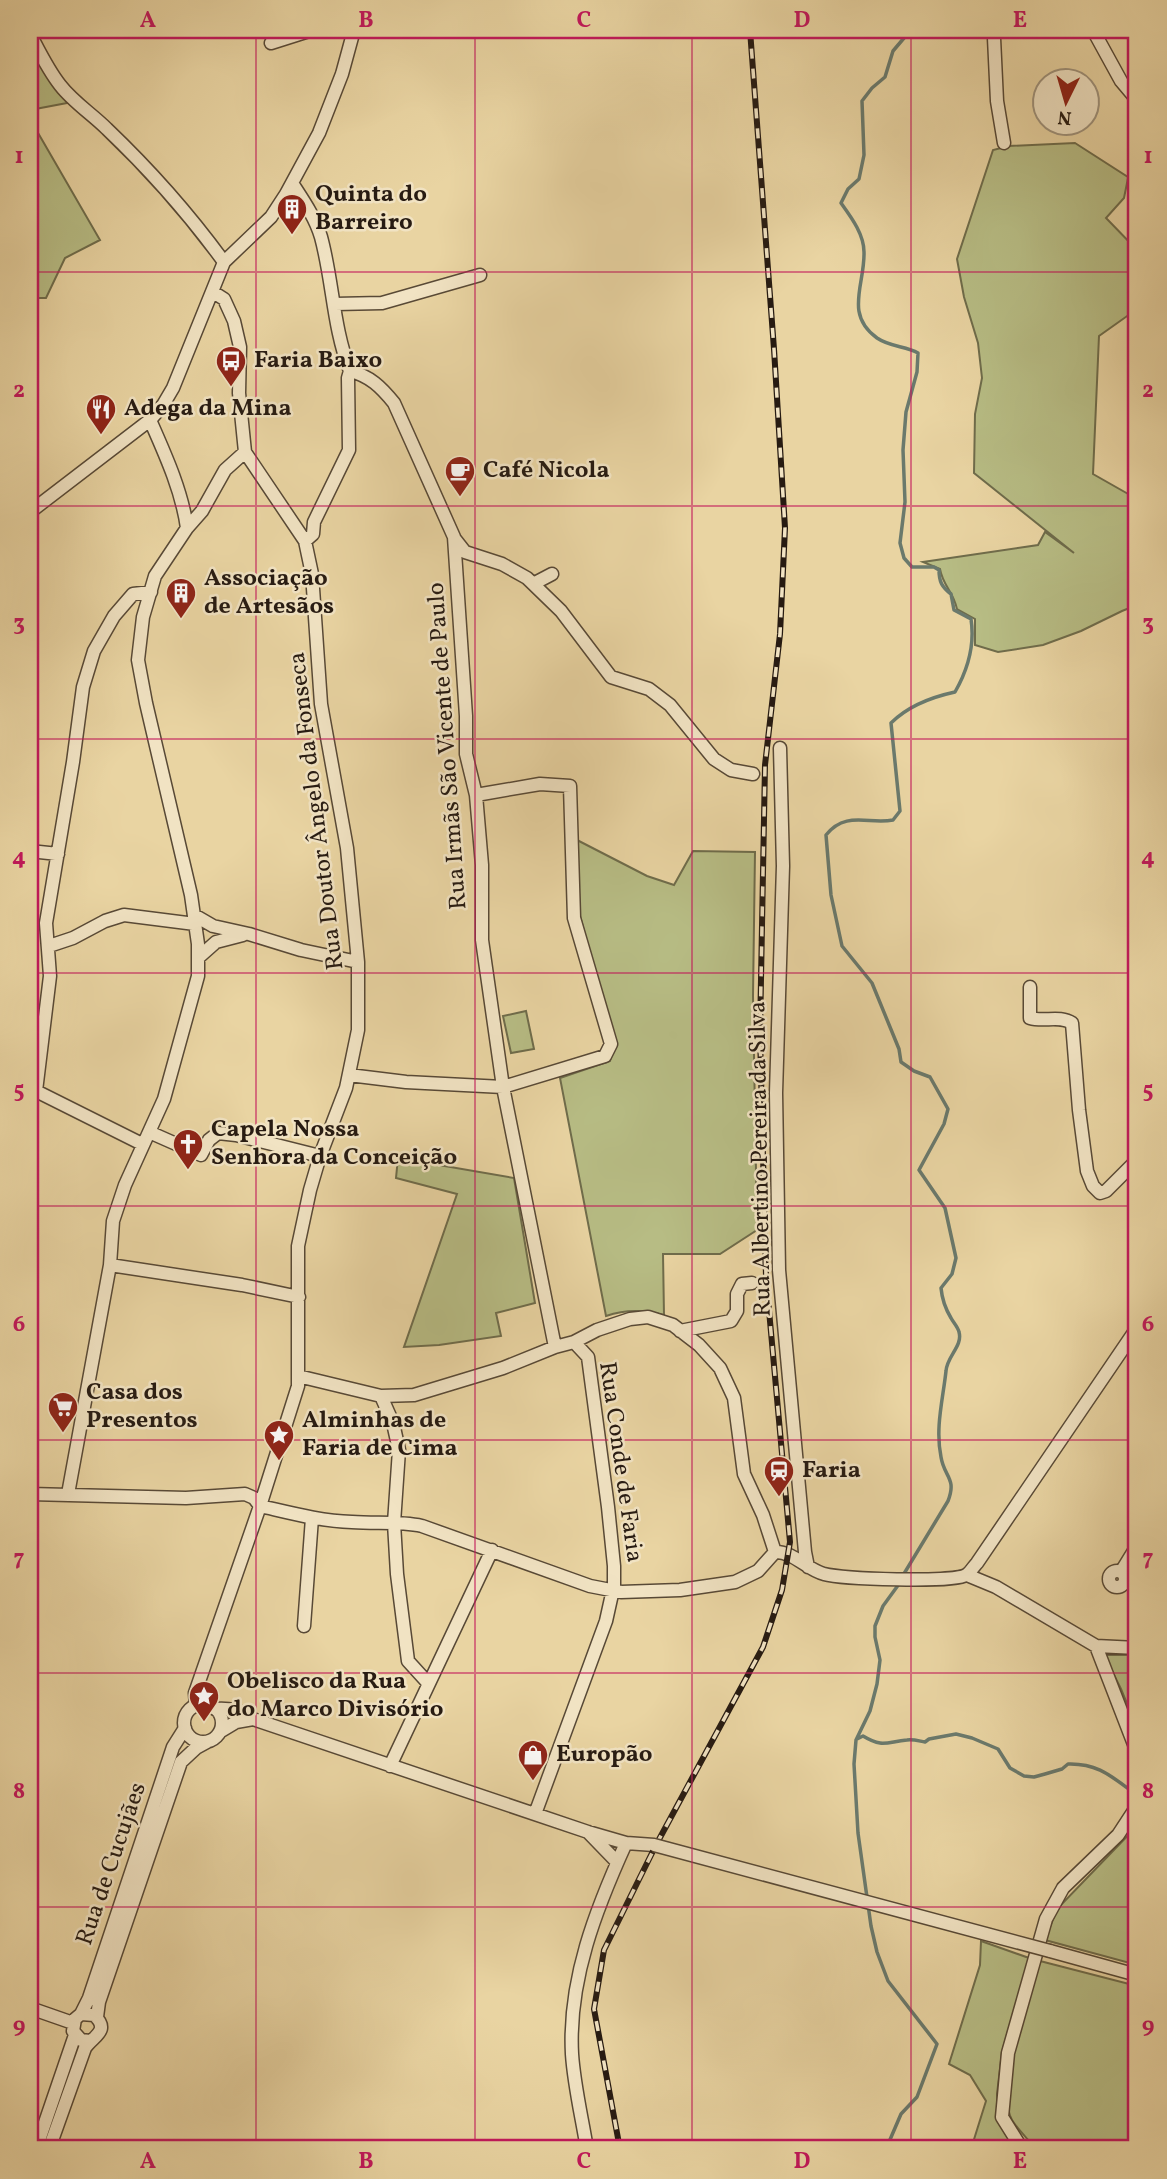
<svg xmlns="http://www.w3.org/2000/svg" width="1167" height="2179" font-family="Vollkorn,serif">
	<rect width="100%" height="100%" fill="#e9d4a2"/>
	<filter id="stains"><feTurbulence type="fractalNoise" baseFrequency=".00286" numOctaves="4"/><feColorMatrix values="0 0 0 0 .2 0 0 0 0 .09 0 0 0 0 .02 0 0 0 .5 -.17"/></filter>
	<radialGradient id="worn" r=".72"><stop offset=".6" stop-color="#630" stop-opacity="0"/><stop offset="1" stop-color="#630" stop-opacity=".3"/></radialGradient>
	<path fill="#b7bc84" stroke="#6f6c4b" stroke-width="2" d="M30 43 67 103 30 110Z
		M30 119 100 240 65 258 46 298H30Z
		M1075 143 1128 177H1137V187L1128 178 1124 198 1106 218 1137 250V316L1130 314 1099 336 1093 474 1137 499V605L1122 611 1081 631 1043 645 998 652 975 645V619L957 609C953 591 943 586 940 569L923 562 1038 545 1045 532 1074 553 974 473 975 414 982 378 978 343 964 297 957 259 993 150 1009 146Z
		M577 840 647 876 674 885 693 851 755 852 753 996 757 1230 720 1254H663L664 1315C643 1310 627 1309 606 1316L560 1078 610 1061 614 1046 578 908Z
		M526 1011 534 1049 511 1053 503 1016Z
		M398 1158 514 1178 535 1303 496 1313 501 1336 439 1345 404 1347 457 1194 396 1178Z
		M1104 1655H1137V1728L1121 1689Z
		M1137 1826V1965L1045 1940 1057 1909Z
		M981 1941 1029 1958 1002 2052 997 2094 998 2121 1018 2149H971L986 2101 970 2075 949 2064 980 1965Z
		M1040 1961 1137 1986V2145L1122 2149H1036C1029 2140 1018 2130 1012 2120 995 2090 1030 1994 1040 1961Z"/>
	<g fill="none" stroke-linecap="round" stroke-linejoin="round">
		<path stroke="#6a796c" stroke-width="3.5" d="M902 1577 948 1501C957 1478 944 1477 941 1457 935 1428 943 1399 946 1371 947 1356 963 1346 959 1332 958 1327 953 1322 951 1318 945 1308 942 1299 941 1288L952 1274 956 1258 945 1208 919 1170 944 1124 948 1109 930 1077 914 1071 901 1062 899 1049 872 983 842 946 831 895 826 835C846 810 869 825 893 820L900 811 891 723C908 706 932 697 955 692 967 671 975 645 971 619L954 610 951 594C942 587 939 582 939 570L934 567H912L904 558 900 543 905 502 903 450 906 412 917 372 918 353C906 346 890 347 877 338 844 314 865 285 864 252 864 234 851 217 841 203L848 189 859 179 864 155 862 101 872 88 885 77 893 51 904 38 906 30
			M857 1739 863 1736C883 1748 886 1742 907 1740 913 1739 919 1741 925 1742L929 1739 956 1734 972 1738 998 1749 1010 1768 1024 1776 1034 1777 1045 1774 1062 1769 1068 1764C1099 1763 1113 1778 1137 1795
			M886 2149 901 2114 917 2097 937 2044 888 1981 877 1952 871 1926 858 1833 854 1764 856 1740 870 1711 877 1684 880 1660 875 1637V1626L883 1606 899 1584"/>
		<g stroke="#584936" stroke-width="15">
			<path id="minor" d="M996 30 994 38 997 101 1004 143
				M1093 30 1121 81 1137 100
				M30 34C39 51 48 70 60 85 73 102 92 114 107 129 150 170 189 214 224 262
				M271 43 312 30
				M292 183C303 200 315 217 321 237 333 281 333 328 350 371 370 376 381 387 394 403L454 537 466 716V754L476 795 482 865V940L503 1087 555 1347
				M335 304 382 303 480 275
				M30 512 150 420 163 405 173 388 224 262 271 217 286 194 319 133 342 74 354 30
				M187 528 202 511 225 470 245 452
				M454 538 465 552 502 564 527 578 561 611 611 677 649 689 670 705 714 759 731 770 753 774
				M305 541 313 534 314 522 349 450 348 378 350 371
				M533 584 552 574
				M780 748 783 866 776 1093 779 1270 805 1552 808 1567
				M30 851 58 854
				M194 915 213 926 249 934 301 950 358 962
				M49 946 73 938 105 921 124 915 195 924
				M198 958 216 942 243 935
				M1030 987V1018C1044 1022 1060 1015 1072 1023L1079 1110 1087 1171 1093 1186 1100 1193 1106 1191 1137 1160
				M349 1075 406 1082 503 1087 605 1056 611 1044 574 918 570 786 540 784 476 795
				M30 1088 142 1144
				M36 1091 50 976 46 923 73 762 83 687 94 651 114 616 133 594 151 592
				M149 1132 201 1155 209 1140 218 1133 236 1135 320 1156
				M110 1265 242 1285 299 1297
				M680 1331 731 1321 737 1311V1294L742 1284 752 1283
				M298 1376 381 1396 414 1395 503 1368 555 1347 574 1342 597 1330 630 1319 648 1317 673 1325 699 1345 720 1368 734 1398 744 1474 763 1515 775 1552
				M381 1396 393 1423 399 1450 394 1523 397 1574 408 1661 428 1683
				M30 1494 186 1498 245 1494 254 1498 260 1506
				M68 1494 110 1265 113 1221 125 1185 164 1099 198 976V944L191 895 146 703 138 660 143 617 155 576 187 528C182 491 165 454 150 420
				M260 1506C291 1513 320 1521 352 1522 375 1524 399 1521 422 1526L590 1586 621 1592 680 1590 735 1582 758 1571 775 1552
				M775 1552C793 1551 807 1570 824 1574 842 1579 953 1583 966 1575 970 1573 974 1566 977 1563L1137 1328
				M1109 1579a8 8 0 1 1 16 0a8 8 0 1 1-16 0Z
				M1121 1572 1137 1546
				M967 1575 996 1587 1096 1646 1137 1648
				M304 1626 312 1518
				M1096 1646 1137 1752
				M184 1723a19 19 0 1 1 38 0a19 19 0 1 1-38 0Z
				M196 1706 195 1693 260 1506 298 1386V1246L310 1190 320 1156 346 1088 358 1030V962L347 848 321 704 312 574 305 541 245 452 239 393 240 347 234 321 224 299 213 292
				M215 1709C230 1708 241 1710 253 1719L588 1832 626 1843 654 1845
				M221 1731 236 1722 253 1719
				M390 1766 492 1550
				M535 1814 606 1621 614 1585V1566L608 1507 588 1357 574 1342
				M588 1832 617 1862
				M1050 1951 1137 1975
				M30 2008 73 2023
				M81 2014 89 1998 173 1747 185 1728
				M97 2017 99 2002 181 1762 196 1748 207 1742
				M36 2149 75 2035
				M49 2149 85 2048C93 2036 111 2031 94 2015L81 2014 75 2019 73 2031 81 2040 90 2041
				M587 2149C582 2118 574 2085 572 2054 568 1980 596 1909 626 1843
				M1022 2149 1002 2117 1008 2053 1046 1919 1063 1888 1118 1835 1137 1806"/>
		</g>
		<use href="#minor" stroke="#f1e3c3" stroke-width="12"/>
		<g stroke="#271b12" stroke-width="6">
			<path id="rail" d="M620 2149 594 2009 604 1950 656 1845 763 1647 782 1590 790 1542 766 1277 760 1033 765 765 780 634 785 528 774 349 750 30"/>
		</g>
		<use href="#rail" stroke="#f1e3c3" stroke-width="3.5" stroke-dasharray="10" stroke-linecap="butt"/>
		<g stroke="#584936" stroke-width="15" stroke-linecap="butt">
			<path id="minor-bridge" d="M654 1845 1050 1951"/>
		</g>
		<use href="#minor-bridge" stroke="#f1e3c3" stroke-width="12"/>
	</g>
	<path fill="none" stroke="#c2185b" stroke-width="2" stroke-opacity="0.55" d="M256 30V2149M475 30V2149M692 30V2149M911 30V2149M30 272H1137M30 506H1137M30 739H1137M30 973H1137M30 1206H1137M30 1440H1137M30 1673H1137M30 1907H1137"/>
	<defs>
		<g id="building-pin" transform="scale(1.575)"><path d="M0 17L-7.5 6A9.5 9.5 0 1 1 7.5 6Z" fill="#8f2418" stroke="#f1e3c3"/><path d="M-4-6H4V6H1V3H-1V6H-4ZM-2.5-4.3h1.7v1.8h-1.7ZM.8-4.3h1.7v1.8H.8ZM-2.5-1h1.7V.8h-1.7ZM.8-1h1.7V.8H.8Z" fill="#fff"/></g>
		<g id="bus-pin" transform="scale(1.575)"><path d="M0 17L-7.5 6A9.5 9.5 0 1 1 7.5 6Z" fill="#8f2418" stroke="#f1e3c3"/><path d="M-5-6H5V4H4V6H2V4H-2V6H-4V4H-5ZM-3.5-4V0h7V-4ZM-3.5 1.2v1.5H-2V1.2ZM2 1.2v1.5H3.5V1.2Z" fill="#fff"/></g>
		<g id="restaurant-pin" transform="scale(1.575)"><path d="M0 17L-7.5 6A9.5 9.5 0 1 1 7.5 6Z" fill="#8f2418" stroke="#f1e3c3"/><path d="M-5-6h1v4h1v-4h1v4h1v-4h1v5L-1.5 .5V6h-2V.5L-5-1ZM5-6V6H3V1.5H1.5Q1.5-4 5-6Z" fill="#fff"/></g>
		<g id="cafe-pin" transform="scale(1.575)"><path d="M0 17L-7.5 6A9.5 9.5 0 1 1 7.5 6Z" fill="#8f2418" stroke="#f1e3c3"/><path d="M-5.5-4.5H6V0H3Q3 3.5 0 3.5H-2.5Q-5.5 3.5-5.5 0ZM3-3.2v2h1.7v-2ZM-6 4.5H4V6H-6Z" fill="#fff"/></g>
		<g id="church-pin" transform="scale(1.575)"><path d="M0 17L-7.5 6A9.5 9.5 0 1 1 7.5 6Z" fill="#8f2418" stroke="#f1e3c3"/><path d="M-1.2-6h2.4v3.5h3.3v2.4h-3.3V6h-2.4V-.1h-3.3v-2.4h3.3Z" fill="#fff"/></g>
		<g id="supermarket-pin" transform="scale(1.575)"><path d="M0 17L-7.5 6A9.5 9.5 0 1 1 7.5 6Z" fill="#8f2418" stroke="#f1e3c3"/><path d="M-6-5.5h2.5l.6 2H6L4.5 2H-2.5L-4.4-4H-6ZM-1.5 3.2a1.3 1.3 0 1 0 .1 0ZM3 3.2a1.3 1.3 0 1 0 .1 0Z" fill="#fff"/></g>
		<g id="sight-pin" transform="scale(1.575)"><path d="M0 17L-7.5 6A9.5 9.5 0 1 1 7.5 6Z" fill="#8f2418" stroke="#f1e3c3"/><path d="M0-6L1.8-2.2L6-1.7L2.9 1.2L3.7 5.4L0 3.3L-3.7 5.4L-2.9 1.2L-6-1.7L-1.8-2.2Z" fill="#fff"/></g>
		<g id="station-pin" transform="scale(1.575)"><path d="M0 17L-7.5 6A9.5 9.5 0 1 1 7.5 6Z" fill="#8f2418" stroke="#f1e3c3"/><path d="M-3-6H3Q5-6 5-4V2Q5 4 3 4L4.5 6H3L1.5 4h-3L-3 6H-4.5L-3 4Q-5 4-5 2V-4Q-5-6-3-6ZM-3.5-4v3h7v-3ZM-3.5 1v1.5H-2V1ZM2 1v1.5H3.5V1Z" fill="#fff"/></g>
		<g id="shop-pin" transform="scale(1.575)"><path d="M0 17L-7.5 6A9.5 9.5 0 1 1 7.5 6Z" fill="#8f2418" stroke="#f1e3c3"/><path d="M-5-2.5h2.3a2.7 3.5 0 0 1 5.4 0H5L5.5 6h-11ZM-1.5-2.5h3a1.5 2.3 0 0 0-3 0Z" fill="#fff"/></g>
	</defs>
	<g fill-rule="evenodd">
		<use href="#building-pin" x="292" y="209"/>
		<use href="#bus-pin" x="231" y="361"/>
		<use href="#restaurant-pin" x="101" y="409"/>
		<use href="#cafe-pin" x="460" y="471"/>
		<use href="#building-pin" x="181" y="593"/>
		<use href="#church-pin" x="188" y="1144"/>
		<use href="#supermarket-pin" x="63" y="1407"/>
		<use href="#sight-pin" x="279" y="1435"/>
		<use href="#station-pin" x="779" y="1471"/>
		<use href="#sight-pin" x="204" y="1696"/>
		<use href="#shop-pin" x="533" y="1755"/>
	</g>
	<g text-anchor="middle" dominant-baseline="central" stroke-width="5" stroke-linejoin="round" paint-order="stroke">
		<g font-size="24" font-weight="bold" fill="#271b12" stroke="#f1e3c3" text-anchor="start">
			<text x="315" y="195">Quinta do<tspan x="315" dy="28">Barreiro</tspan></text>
			<text x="254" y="361">Faria Baixo</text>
			<text x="124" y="409">Adega da Mina</text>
			<text x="483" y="471">Café Nicola</text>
			<text x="204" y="579">Associação<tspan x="204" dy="28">de Artesãos</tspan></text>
			<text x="211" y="1130">Capela Nossa<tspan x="211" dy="28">Senhora da Conceição</tspan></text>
			<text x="86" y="1393">Casa dos<tspan x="86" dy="28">Presentos</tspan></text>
			<text x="302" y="1421">Alminhas de<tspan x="302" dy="28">Faria de Cima</tspan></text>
			<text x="802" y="1471">Faria</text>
			<text x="227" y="1682">Obelisco da Rua<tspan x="227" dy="28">do Marco Divisório</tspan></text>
			<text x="556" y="1755">Europão</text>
		</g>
		<g font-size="24" fill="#271b12" stroke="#f1e3c3">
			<text transform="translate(448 746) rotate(-94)">Rua Irmãs São Vicente de Paulo</text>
			<text transform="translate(317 811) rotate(-97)">Rua Doutor Ângelo da Fonseca</text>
			<text transform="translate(761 1159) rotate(-91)">Rua Albertino Pereira da Silva</text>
			<text transform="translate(620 1462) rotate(82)">Rua Conde de Faria</text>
			<text transform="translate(112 1864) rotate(-71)">Rua de Cucujães</text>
		</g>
	</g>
	<rect width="1167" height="2179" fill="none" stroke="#e9d4a2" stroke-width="77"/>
	<g transform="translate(1066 102) rotate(185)"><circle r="33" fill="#f1e3c3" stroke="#a0937c" stroke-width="2"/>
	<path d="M0-5L12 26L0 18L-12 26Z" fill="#8f2418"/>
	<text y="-10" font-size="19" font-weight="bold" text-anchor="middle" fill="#271b12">N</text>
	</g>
	<rect x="38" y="38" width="1090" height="2102" fill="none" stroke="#c2185b" stroke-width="2.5"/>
	<g font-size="23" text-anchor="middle" font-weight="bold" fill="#c2185b">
		<text x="148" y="27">A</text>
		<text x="366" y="27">B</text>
		<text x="584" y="27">C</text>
		<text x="802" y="27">D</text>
		<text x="1020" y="27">E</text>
		<text x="19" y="163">1</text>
		<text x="1148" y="163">1</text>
		<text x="19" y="397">2</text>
		<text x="1148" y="397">2</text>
		<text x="19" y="630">3</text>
		<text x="1148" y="630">3</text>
		<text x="19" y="864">4</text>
		<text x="1148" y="864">4</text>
		<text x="19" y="1097">5</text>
		<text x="1148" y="1097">5</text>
		<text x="19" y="1331">6</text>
		<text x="1148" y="1331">6</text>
		<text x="19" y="1565">7</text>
		<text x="1148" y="1565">7</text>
		<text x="19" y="1798">8</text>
		<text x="1148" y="1798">8</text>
		<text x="19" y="2032">9</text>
		<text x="1148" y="2032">9</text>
		<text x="148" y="2168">A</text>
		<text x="366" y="2168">B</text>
		<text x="584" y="2168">C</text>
		<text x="802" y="2168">D</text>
		<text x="1020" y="2168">E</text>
	</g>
	<rect width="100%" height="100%" filter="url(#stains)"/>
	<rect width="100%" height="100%" fill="url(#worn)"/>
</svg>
